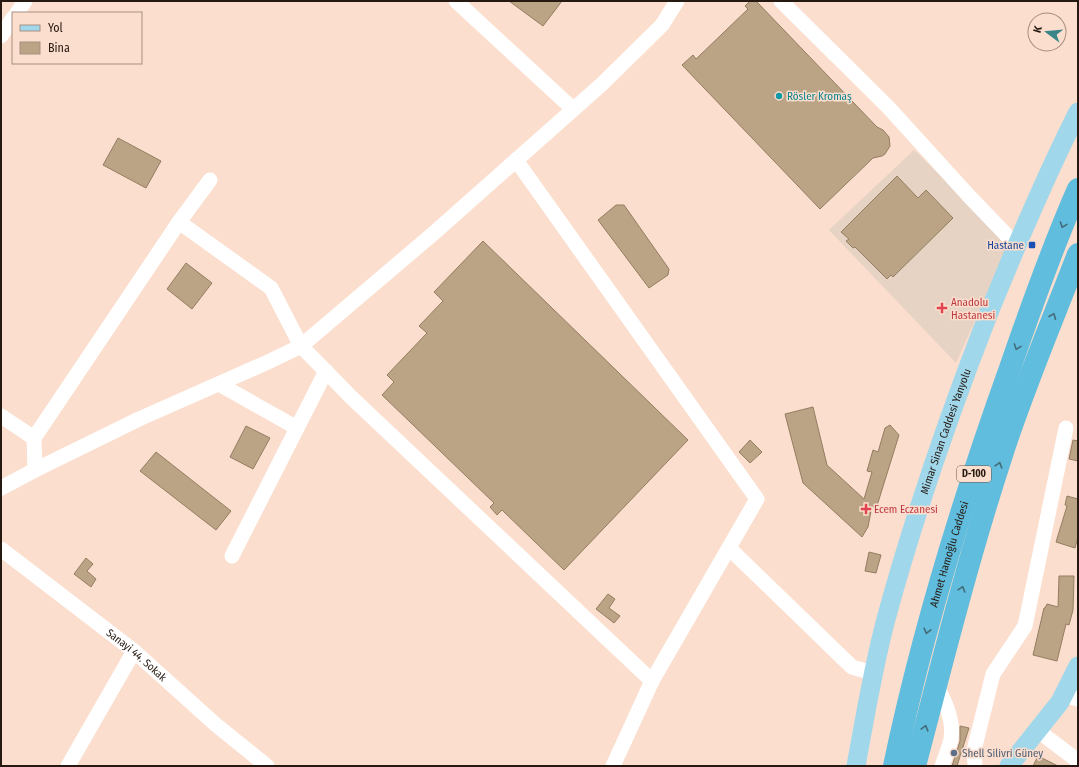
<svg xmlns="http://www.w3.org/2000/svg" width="1079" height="767" font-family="'Fira Sans Condensed',sans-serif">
	<rect width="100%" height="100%" fill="#fbdecd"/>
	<path fill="#e7d3c4" d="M914 150 1005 238 1006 252 956 363 829 230Z"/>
	<path fill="#bba486" stroke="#947d60" d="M509 1H562L543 26Z
		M750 1H756L877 127 883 130 889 137 890 146 885 154 882 156 873 158 820 209 682 65 693 55 696 59 748 9 745 6Z
		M118 138 161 161 146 188 103 165Z
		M897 176 918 198 926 190 953 218 893 277 891 275 887 279 855 247 853 248 846 241 849 239 841 232Z
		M616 205H624L669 269 668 275 649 288 598 220Z
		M483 241 688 440 564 570 502 510 497 515 490 507 494 503 382 395 394 382 387 375 427 333 419 326 443 301 434 292Z
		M186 263 212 283 192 309 167 289Z
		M813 407 827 465 864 499 872 472 867 471 873 450 878 452 885 428 890 425 899 435 876 509 872 506 868 527 862 537 803 483 785 414Z
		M246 426 270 438 253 469 230 457Z
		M750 440 762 452 750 463 739 452Z
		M1073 440 1078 441V461L1069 459Z
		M156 452 231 511 216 530 140 471Z
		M1067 496 1078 499V537L1075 548 1056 542 1067 506 1065 505Z
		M869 552 881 555 876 573 865 571Z
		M86 558 93 564 87 571 96 579 91 587 74 574Z
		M1059 576H1074L1073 610 1069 625 1066 624 1057 661 1033 655 1044 608H1045L1047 604 1058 607Z
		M608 594 615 599 609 608 620 616 614 623 596 609Z
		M960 726 969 728 957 766H952L960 741Z
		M1038 756 1058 766H1033Z"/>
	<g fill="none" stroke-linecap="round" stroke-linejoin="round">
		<g stroke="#fff" stroke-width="15">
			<path d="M456 1 573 109"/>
			<path d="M781 1 889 108 968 195 1016 245"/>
			<path d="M17 13 25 1"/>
			<path d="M1 36 13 18"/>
			<path d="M516 160 757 499 652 681 613 766"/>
			<path d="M179 222 271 288 301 346 352 398 652 681"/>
			<path d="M219 384 297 428"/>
			<path d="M1 416 34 438"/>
			<path d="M35 470 34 438 179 222 210 180"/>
			<path d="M1 488 35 470 139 419 268 362 301 346 434 233 602 84 662 25 677 1"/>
			<path d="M729 548 852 667 873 673"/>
			<path id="s1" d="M1 549 134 651 215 724 267 766"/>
			<path d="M232 556 326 371"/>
			<path d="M936 686C945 700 954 721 951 739 949 748 945 757 942 766"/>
			<path d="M1063 695 1078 699"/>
			<path d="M1037 730 1078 761"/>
			<path d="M68 766 134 651"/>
			<path d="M975 766 974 750 993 674 1025 626 1066 428"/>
		</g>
		<g stroke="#a0d7eb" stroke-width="19">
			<path id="s2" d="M856 766C865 717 873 668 886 619 914 516 949 415 988 315 1016 246 1044 179 1078 112"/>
			<path d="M1009 766 1060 702 1078 666"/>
		</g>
		<g stroke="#60bdde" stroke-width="22">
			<path id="s3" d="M894 766C922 633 963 499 1009 371 1030 310 1052 248 1078 189"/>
			<path d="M915 766C942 663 968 559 1001 458 1023 389 1052 322 1078 254"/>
		</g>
	</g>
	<defs><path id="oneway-chevron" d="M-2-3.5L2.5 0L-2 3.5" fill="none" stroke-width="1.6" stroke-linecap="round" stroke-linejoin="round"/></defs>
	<g stroke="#436b78">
		<use href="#oneway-chevron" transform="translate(1063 225) rotate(110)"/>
		<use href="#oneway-chevron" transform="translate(1053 316) rotate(-68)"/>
		<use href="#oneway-chevron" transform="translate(1017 347) rotate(110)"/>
		<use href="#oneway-chevron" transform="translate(999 465) rotate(-73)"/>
		<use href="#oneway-chevron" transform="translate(962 589) rotate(-73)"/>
		<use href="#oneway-chevron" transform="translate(927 631) rotate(104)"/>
		<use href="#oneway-chevron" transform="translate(925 728) rotate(-75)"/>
	</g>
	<circle fill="#0f9aa8" stroke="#fbdecd" stroke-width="1.5" cx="779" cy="96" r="4"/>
	<rect fill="#1a4fb4" stroke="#fbdecd" stroke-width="1.5" x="1028" y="241" width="8" height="8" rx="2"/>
	<g fill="#e0444e" stroke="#fbdecd" stroke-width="1.5">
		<path d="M940 302h4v4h4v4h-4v4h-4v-4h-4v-4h4z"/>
		<path d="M864 503h4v4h4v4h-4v4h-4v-4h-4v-4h4z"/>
	</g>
	<circle fill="#5c6f8a" stroke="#fbdecd" stroke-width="1.5" cx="954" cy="753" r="4"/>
	<g text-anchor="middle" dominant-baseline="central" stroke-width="3" stroke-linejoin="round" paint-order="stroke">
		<rect fill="#fbdecd" stroke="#665449" stroke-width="1" x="957" y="466" width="34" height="16" rx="3"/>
		<g font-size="10" font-weight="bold" fill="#261911">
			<text x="974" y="474">D-100</text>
		</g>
		<g font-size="11" fill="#0d838f" stroke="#fbdecd" text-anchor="start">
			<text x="787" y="96">Rösler Kromaş</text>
		</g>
		<g font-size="11" fill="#164399" stroke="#fbdecd" text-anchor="end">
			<text x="1024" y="245">Hastane</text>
		</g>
		<g font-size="11" fill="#be3a42" stroke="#fbdecd" text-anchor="start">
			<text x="951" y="302">Anadolu<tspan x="951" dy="13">Hastanesi</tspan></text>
			<text x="874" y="509">Ecem Eczanesi</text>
		</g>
		<g font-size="11" fill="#261911" stroke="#fbdecd">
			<text stroke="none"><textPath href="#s2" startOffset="347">Mimar Sinan Caddesi Yanyolu</textPath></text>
			<text stroke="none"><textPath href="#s3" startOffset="219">Ahmet Hamoğlu Caddesi</textPath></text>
			<text stroke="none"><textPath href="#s1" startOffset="172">Sanayi 44. Sokak</textPath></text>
		</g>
		<g font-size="11" fill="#4e5e75" stroke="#fbdecd" text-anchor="start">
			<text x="962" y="753">Shell Silivri Güney</text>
		</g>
	</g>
	<rect width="1079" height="767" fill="none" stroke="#261911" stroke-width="4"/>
	<rect x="12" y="12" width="130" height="52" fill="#fbdecd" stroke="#a68f82"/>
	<rect x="20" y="25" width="20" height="6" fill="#a0d7eb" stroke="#a68f82"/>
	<text x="48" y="32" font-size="12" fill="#261911">Yol</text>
	<rect x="20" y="42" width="20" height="12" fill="#bba486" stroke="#a68f82"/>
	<text x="48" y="52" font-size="12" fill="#261911">Bina</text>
	<g transform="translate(1047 32) rotate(286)"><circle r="19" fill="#fbdecd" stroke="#a68f82"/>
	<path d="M0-3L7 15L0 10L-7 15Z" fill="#3b8488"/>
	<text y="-6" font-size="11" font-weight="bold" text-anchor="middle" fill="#261911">K</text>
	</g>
</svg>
